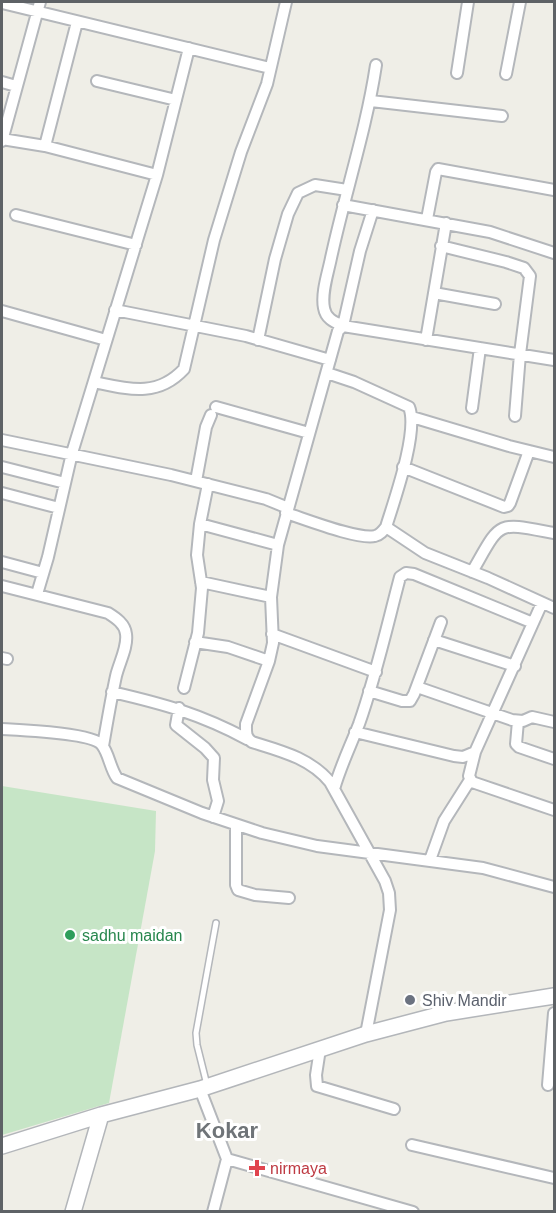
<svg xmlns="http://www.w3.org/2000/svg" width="556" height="1213" font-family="Arial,sans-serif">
	<rect width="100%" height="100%" fill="#efeee7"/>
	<path fill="#c6e5c6" d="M2 786 156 811 155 851 109 1103 2 1135Z"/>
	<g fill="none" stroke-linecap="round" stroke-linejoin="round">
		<g stroke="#b4b7bb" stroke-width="8">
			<path id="lane" d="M207 1085 197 1045 196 1033 216 923"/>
		</g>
		<g stroke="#b4b7bb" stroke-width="14">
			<path id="street" d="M2 3 270 68
				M457 73 468 2
				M506 74 520 2
				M97 81 176 100
				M2 82 16 86
				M371 101 502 116
				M2 139 45 146 157 175
				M2 141 40 2
				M45 146 77 22
				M343 205 490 232 554 253
				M373 210 360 251 343 326C334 322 326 319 324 308 321 293 328 273 331 258 345 193 366 131 376 65
				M16 215 136 245
				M427 219 436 172 438 169 554 190
				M441 246 506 262 524 268 530 276 520 354 515 416
				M434 293 495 304
				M115 310 246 336 330 360
				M2 311 106 340
				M258 340 275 259 288 214 298 193 315 185 347 190
				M426 340 446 223
				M94 382C128 389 157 398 184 369L214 240 241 152 267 84 286 2
				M216 407 309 433
				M472 408 480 348
				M412 417 509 446 554 457
				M2 440 171 475 266 499 288 508
				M2 467 65 483
				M403 467 504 507 508 506 510 503 529 451
				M196 481 206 427 211 415
				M2 493 59 508
				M286 513C305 519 358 540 375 536 380 535 383 531 386 527 394 501 419 431 409 407L354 382 327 373
				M200 524 278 545
				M386 527 425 553 488 578 554 608
				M2 562 43 573
				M472 572C502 520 495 522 554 533
				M201 582 271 597
				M2 586 108 613C116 618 125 624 126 634 128 647 119 663 116 676 111 699 107 723 103 746
				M37 594 48 557 72 453 157 175 189 48
				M272 634 376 672
				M434 640 515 666
				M195 642 228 647 269 661
				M2 658 7 659
				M417 687 512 720 523 721 532 717 554 722
				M184 688 198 633 202 588 197 555 200 524 208 484
				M369 691 402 701H410L414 694 441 622
				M112 692C164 704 200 714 247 739
				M179 708 176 725 205 748 214 758 213 780 218 801 213 817
				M518 721 516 744 519 747 554 759
				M2 729C19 730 93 733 102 745 109 754 110 768 117 778L202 813 262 833 317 846 483 868 554 887
				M355 732 454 756 463 757 475 752 542 603
				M475 752 469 776 472 782 554 810
				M334 789C341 765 350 747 359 724 376 676 387 626 400 577L406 573 414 574 533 623
				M236 825V885L238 890 255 895 289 898
				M430 860 444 821 470 780
				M366 1034 390 910 389 893 385 881 330 782C310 758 281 751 252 742 245 737 246 732 246 724L269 661 273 643 271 597 278 545 338 331 343 326 554 360
				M320 1049 316 1075 317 1086 394 1109
				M548 1085 554 1013
				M200 1089 227 1159 413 1212
				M412 1145 554 1178
				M213 1212 227 1159"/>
		</g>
		<g stroke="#b3b6ba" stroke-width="18">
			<path id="secondary" d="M2 1146 101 1115 200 1089 366 1034 446 1013 554 996
				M73 1212 101 1115"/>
		</g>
		<use href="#lane" stroke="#fff" stroke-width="5"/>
		<use href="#street" stroke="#fff" stroke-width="10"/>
		<use href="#secondary" stroke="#fff" stroke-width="15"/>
	</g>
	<circle fill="#2e9e5b" stroke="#fff" stroke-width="2" cx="70" cy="935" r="6"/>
	<circle fill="#6b7280" stroke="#fff" stroke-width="2" cx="410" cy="1000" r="6"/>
	<path fill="#e0444e" stroke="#fff" stroke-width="2" d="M254 1159h6v6h6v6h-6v6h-6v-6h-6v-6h6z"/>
	<g text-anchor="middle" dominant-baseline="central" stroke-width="6" stroke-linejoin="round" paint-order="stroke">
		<g font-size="16" fill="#27864d" stroke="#fff" text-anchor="start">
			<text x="82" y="935">sadhu maidan</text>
		</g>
		<g font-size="16" fill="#5b616d" stroke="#fff" text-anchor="start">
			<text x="422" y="1000">Shiv Mandir</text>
		</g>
		<g font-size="16" fill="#be3a42" stroke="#fff" text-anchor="start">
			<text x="270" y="1168">nirmaya</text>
		</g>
		<g font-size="22" font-weight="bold" fill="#6f7478" stroke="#fff">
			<text x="227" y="1130">Kokar</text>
		</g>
	</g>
	<rect width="556" height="1213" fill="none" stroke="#5e6266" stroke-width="6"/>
</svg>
